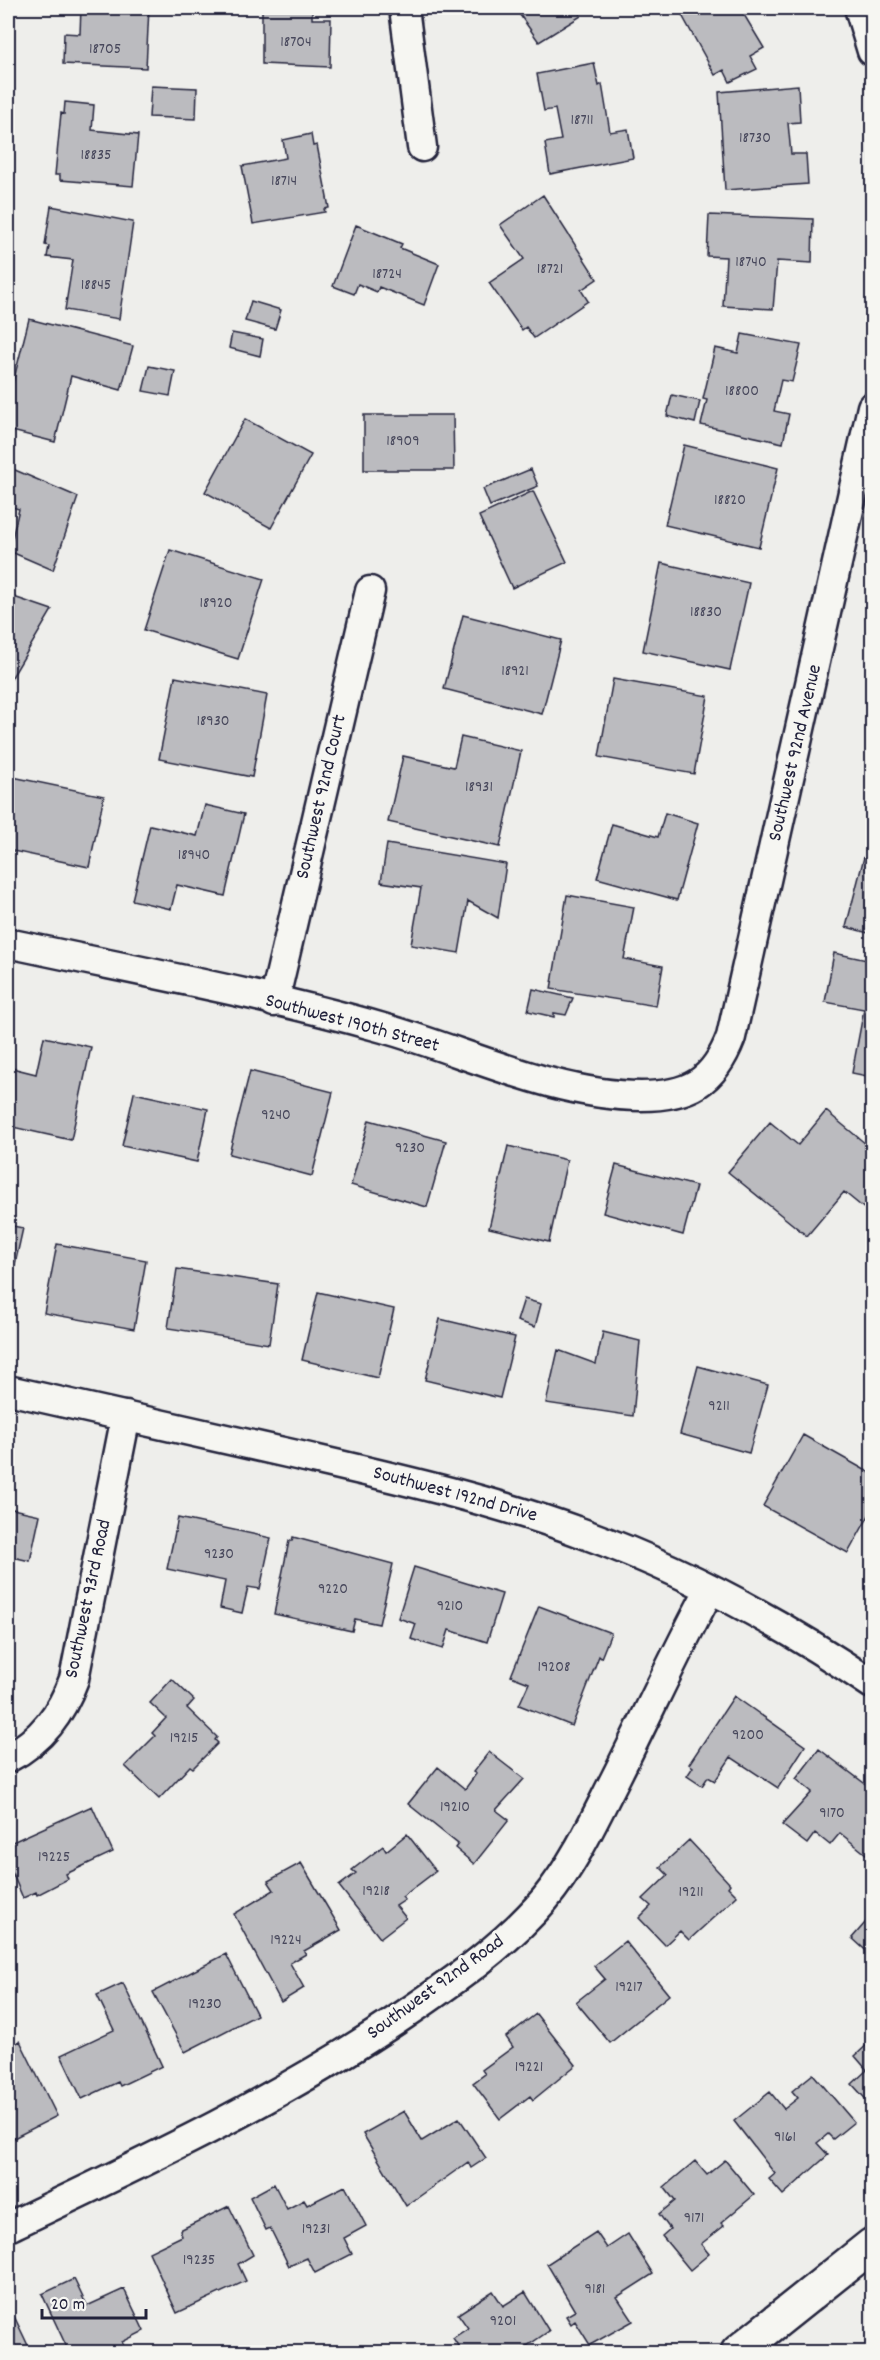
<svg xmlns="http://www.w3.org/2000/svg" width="880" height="2360" font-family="Dekko,sans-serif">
	<rect width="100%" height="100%" fill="#eeeeeb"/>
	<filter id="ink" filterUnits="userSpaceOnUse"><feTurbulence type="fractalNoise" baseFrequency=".0167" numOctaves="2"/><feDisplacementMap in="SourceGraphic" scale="12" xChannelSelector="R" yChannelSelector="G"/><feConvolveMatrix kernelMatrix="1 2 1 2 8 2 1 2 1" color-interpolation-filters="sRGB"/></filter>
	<g filter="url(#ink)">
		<path fill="#bbbbbf" stroke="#22223b" stroke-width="1.5" d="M81 8H149L146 68 63 64 64 33 80 34Z
			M262 8H312V19H331L330 67 262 64Z
			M515 8H576L581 16 539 42Z
			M678 8H740L764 48 750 56 757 69 730 82 724 70 715 75Z
			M594 63 599 86 602 84 610 132 628 129 633 158 550 174 545 143 561 140 555 109 544 111 537 74Z
			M798 85 800 122 788 123 791 154H806L808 184 725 190 719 92Z
			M151 86 197 88 196 119 149 117Z
			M65 102 94 105 92 130 138 135 133 186 60 180V175H55L61 113 64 114Z
			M311 134 313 146 317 145 329 208 324 209 325 212 253 224 242 166 286 158 283 140Z
			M543 195 597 279 581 290 588 301 534 338 526 327 522 330 489 283 524 259 500 225Z
			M51 206 133 222 119 319 65 310 73 260 47 257 49 246 45 245Z
			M709 215 813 219 812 263 777 261 773 309 723 306 726 257 707 256Z
			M356 225 402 244 400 248 439 264 424 305 379 287 377 292 358 284 354 294 333 286Z
			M251 301 281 310 275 329 245 321Z
			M29 319 133 346 121 390 71 376 55 442 8 430V402Z
			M232 333 263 339 260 356 229 348Z
			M742 334 801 345 792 382 781 380 774 411 789 414 783 443 701 425 707 400 703 399 715 348 738 353Z
			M149 366 175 371 170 396 143 391Z
			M672 395 700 401 695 423 667 416Z
			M364 415H453L454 470H364Z
			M245 419 311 455 271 528 205 492Z
			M684 445 778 468 759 547 665 525Z
			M8 467 78 497 53 570 9 551 19 509 8 506Z
			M531 469 538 486 490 506 483 489Z
			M533 491 567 562 512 588 479 516Z
			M170 550 264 579 238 659 144 630Z
			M661 563 749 583 730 670 643 651Z
			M8 595 52 610 8 684Z
			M463 615 561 640 542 714 444 689Z
			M175 677 267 695 252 777 159 759Z
			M613 679 708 696 694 774 599 757Z
			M461 737 521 751 500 847 388 822 403 756 454 767Z
			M8 776 104 796 89 867 8 850Z
			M205 805 244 814 225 896 177 885 171 909 132 900 150 825 197 836Z
			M665 813 698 823 677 900 597 878 612 824 658 837Z
			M387 844 506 864 498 918 468 901 459 953 411 945 421 888 381 882Z
			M864 857 872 860V934L846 927Z
			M567 895 634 907 624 959 663 966 656 1006 551 989Z
			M834 953 872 961V1077L852 1073 864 1009 825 1002Z
			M533 989 573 998 566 1015 554 1013V1017L528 1011Z
			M44 1037 91 1047 71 1140 8 1126V1067L36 1074Z
			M250 1071 333 1092 312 1176 229 1154Z
			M134 1093 208 1109 197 1162 122 1146Z
			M826 1111 872 1149V1203L866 1210 844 1192 807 1236 728 1172 770 1122 798 1145Z
			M369 1120 446 1141 427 1207 351 1185Z
			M508 1146 567 1160 549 1242 489 1228Z
			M616 1165 696 1186 683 1235 603 1213Z
			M8 1225 23 1228 8 1296Z
			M57 1244 146 1260 134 1329 44 1313Z
			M177 1269 278 1284 269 1344 168 1328Z
			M318 1292 394 1309 378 1378 302 1360Z
			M524 1299 541 1304 535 1327 517 1321Z
			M440 1319 515 1337 500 1398 425 1380Z
			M603 1332 640 1341 633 1416 546 1403 558 1350 596 1364Z
			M698 1366 768 1385 749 1453 680 1434Z
			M803 1435 872 1474V1510L848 1553 763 1506Z
			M8 1508 40 1515 30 1561 8 1556Z
			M178 1518 271 1538 260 1589 248 1587 242 1613 220 1608 225 1581 167 1569Z
			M293 1537 393 1564 379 1624 355 1619 352 1631 274 1614 289 1541H292Z
			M414 1567 502 1594 487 1642 449 1630 443 1649 411 1639 416 1624 398 1618Z
			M539 1606 611 1633 601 1658 599 1656 572 1726 519 1705 529 1683 511 1676Z
			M172 1679 194 1700 187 1708 217 1737 215 1740 218 1743 193 1768 190 1766 159 1799 125 1766 155 1736 152 1733 166 1718 150 1703Z
			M734 1696 805 1746 778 1788 731 1757 715 1781 708 1777 702 1786 687 1776 693 1767 689 1764Z
			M819 1749 872 1789V1859L840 1833 830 1845 815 1833 807 1844 782 1825 812 1792 796 1779Z
			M489 1752 524 1779 496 1810 509 1820 474 1864 455 1848 458 1844 408 1804 438 1767 465 1789 476 1774 473 1772Z
			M92 1806 113 1852 66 1874 68 1879 37 1895 36 1892 23 1898 8 1863V1844Z
			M407 1834 436 1871 402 1897 405 1900 396 1906 406 1918 380 1938 339 1886 356 1873 352 1870 383 1846 386 1851Z
			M689 1840 730 1884 728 1887 737 1896 689 1940 680 1931 665 1945 639 1918 651 1906 643 1899 668 1875 660 1867Z
			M301 1863 341 1930 304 1951 306 1954 290 1963 304 1988 281 2002 234 1914 274 1890 268 1881Z
			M872 1915V1956L852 1938Z
			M625 1941 669 1995 610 2043 576 2002 605 1979 594 1966Z
			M226 1954 257 2015 185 2052 153 1992Z
			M123 1983 162 2066 120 2086 118 2082 82 2099 61 2055 114 2030 97 1995Z
			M536 2014 576 2065 533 2100 530 2096 500 2119 473 2083 485 2074 482 2070 513 2047 506 2037Z
			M872 2040V2106L852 2084 867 2070 855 2056Z
			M20 2041 57 2116 8 2141V2047Z
			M813 2074 854 2122 833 2139 828 2134 817 2143 828 2155 783 2195 769 2179 775 2174 734 2121 770 2092 784 2109 798 2098 792 2091Z
			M404 2111 422 2141 459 2118 486 2158 471 2168 468 2162 406 2206 363 2134Z
			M725 2160 754 2195 721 2223 724 2226 701 2244 709 2254 690 2270 662 2236 670 2229 659 2214 675 2201 664 2187 695 2161 707 2175Z
			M274 2184 287 2209 304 2200 307 2205 345 2186 366 2226 344 2238 352 2254 315 2273 307 2258 289 2266 270 2228 266 2230 250 2197Z
			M229 2206 253 2255 238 2264 246 2281 177 2313 149 2252 182 2236 180 2230Z
			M596 2232 607 2248 628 2234 653 2274 617 2297 633 2321 590 2345 575 2321 571 2324 566 2316 575 2311 547 2264Z
			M74 2279 87 2306 124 2289 144 2331 122 2342 127 2352H69L42 2294Z
			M493 2291 503 2306 525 2292 549 2331 518 2352H462L453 2338 468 2328 458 2314Z
			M13 2314 24 2337 31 2352H8V2317Z"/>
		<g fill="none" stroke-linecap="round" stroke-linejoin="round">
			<g stroke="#22223b" stroke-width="33">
				<path id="street" d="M404 8 422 147
					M859 8 872 51
					M8 943C132 970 260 993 383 1028 465 1051 555 1096 641 1096 689 1096 714 1082 731 1037L872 407
					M274 1002 370 591
					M8 1390C105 1411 203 1434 301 1456 396 1478 490 1499 582 1533 684 1570 782 1623 872 1684
					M8 1758C42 1740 61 1714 74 1679L126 1416
					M8 2227C143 2163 280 2099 404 2015 454 1981 506 1945 545 1899 574 1864 594 1820 615 1779 647 1716 676 1652 710 1589"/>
			</g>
			<g stroke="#22223b" stroke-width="38">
				<path id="secondary" d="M738 2352 872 2245"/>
			</g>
			<use href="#street" stroke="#f6f6f2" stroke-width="28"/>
			<use href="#secondary" stroke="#f6f6f2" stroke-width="33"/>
		</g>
	</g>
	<g text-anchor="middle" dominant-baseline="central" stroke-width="6" stroke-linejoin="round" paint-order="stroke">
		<g font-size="16" fill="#48485c">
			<text x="296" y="42">18704</text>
			<text x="105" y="49">18705</text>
			<text x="582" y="120">18711</text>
			<text x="755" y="138">18730</text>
			<text x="96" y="155">18835</text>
			<text x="284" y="181">18714</text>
			<text x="751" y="262">18740</text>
			<text x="550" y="269">18721</text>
			<text x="387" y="274">18724</text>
			<text x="96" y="285">18845</text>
			<text x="742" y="391">18800</text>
			<text x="403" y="441">18909</text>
			<text x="730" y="500">18820</text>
			<text x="216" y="603">18920</text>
			<text x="706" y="612">18830</text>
			<text x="515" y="671">18921</text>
			<text x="213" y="721">18930</text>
			<text x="479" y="787">18931</text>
			<text x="194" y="855">18940</text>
			<text x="276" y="1115">9240</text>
			<text x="410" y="1148">9230</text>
			<text x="719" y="1406">9211</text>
			<text x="219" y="1554">9230</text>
			<text x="333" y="1589">9220</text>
			<text x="450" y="1606">9210</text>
			<text x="554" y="1667">19208</text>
			<text x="748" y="1735">9200</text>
			<text x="184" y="1738">19215</text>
			<text x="455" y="1807">19210</text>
			<text x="832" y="1813">9170</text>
			<text x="54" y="1857">19225</text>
			<text x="376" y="1891">19218</text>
			<text x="691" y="1892">19211</text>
			<text x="286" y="1940">19224</text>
			<text x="629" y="1987">19217</text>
			<text x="205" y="2004">19230</text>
			<text x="529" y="2067">19221</text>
			<text x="785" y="2137">9161</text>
			<text x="694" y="2218">9171</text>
			<text x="316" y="2229">19231</text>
			<text x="199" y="2260">19235</text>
			<text x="595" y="2289">9181</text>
			<text x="503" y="2321">9201</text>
		</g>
		<g font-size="20" fill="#22223b" stroke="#f6f6f2">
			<text transform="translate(796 753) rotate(-77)">Southwest 92nd Avenue</text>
			<text transform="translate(322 797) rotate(-77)">Southwest 92nd Court</text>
			<text transform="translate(352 1024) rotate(15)">Southwest 190th Street</text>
			<text transform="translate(455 1495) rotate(15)">Southwest 192nd Drive</text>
			<text transform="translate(89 1599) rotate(-78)">Southwest 93rd Road</text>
			<text transform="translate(436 1988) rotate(-36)">Southwest 92nd Road</text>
		</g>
	</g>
	<rect width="880" height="2360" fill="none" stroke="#f6f6f2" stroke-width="30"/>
	<rect x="15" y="15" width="850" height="2330" fill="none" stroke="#22223b" stroke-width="2" filter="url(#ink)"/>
	<path d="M42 2309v9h104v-9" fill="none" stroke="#22223b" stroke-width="3"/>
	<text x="51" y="2309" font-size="18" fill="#22223b" stroke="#f6f6f2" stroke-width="4.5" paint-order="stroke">20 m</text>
</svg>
